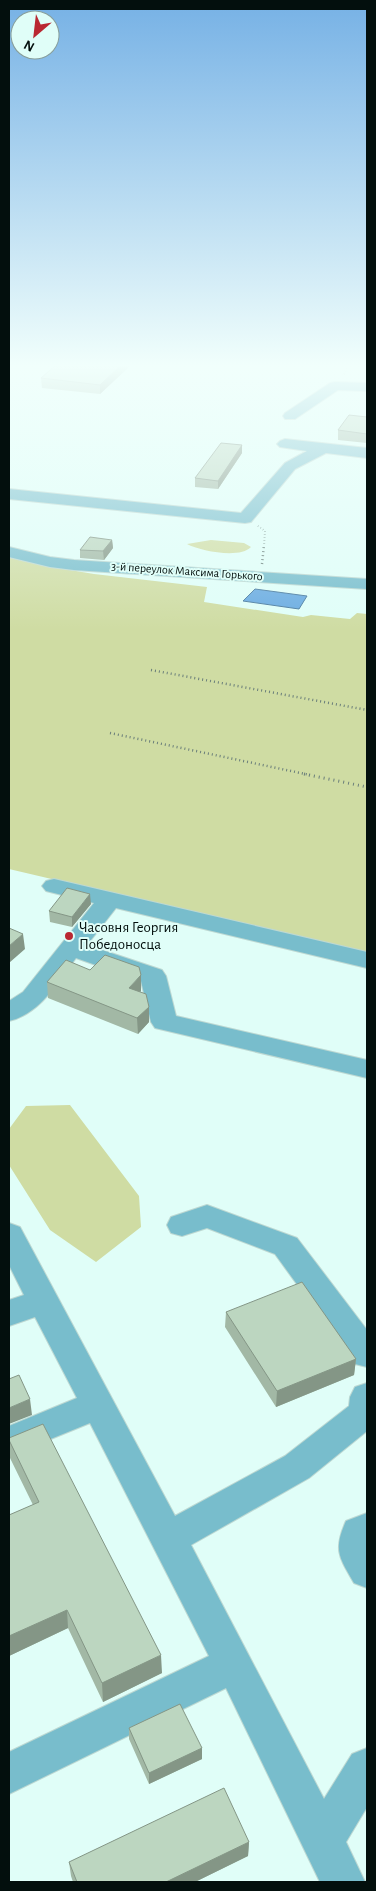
<svg xmlns="http://www.w3.org/2000/svg" width="376" height="1891" font-family="'Alegreya Sans',sans-serif">
	<rect width="100%" height="100%" fill="#e0fef8"/>
	<path fill="#cfdca3" d="M211 540 244 543 251 547C240 559 200 551 187 544Z
		M9 554 40 565 94 574 207 587 204 602 303 617 311 615 350 619 357 613 367 614V953L9 869Z
		M70 1105 139 1196 141 1227 96 1262 50 1230 9 1165V1129L26 1106Z"/>
	<path fill="#6bace1" stroke="#4c7da1" d="M255 589 307 596 299 609 243 601Z"/>
	<g fill="none" stroke-linecap="round" stroke-linejoin="round">
		<g stroke="#bdd8d2" stroke-width="2">
			<path id="minor" d="M335 382 367 383V391L338 390 295 419H285L283 416 285 413 330 383Z
				M285 439 367 448V458L326 453 295 469 251 522 245 523 9 499V489L241 513 285 463 307 451 280 447 277 444 280 441Z
				M9 547 50 557 74 560 367 579V589L74 570 50 567 9 557Z
				M54 879 367 952V968L116 908 87 945 162 970 166 976 176 1016 367 1060V1078L155 1028 151 1022 141 981 76 958C58 982 40 1014 9 1021V1001L23 992 94 903 46 891 42 886 46 881Z
				M207 1205 297 1238 367 1330V1367L355 1364 275 1254 207 1228 182 1236 171 1233 167 1225 171 1217Z
				M9 1223 20 1227 175 1516 285 1456 349 1406 350 1397 355 1387 367 1383V1431L309 1478 191 1545 324 1799 352 1754 367 1748V1807L346 1842 365 1882H320L226 1688 9 1794V1752L209 1656 90 1423 9 1456V1426L77 1398 35 1317 9 1326V1300L24 1295 9 1265Z
				M367 1513V1588L354 1583C339 1557 333 1550 346 1521Z"/>
		</g>
		<path stroke="#6a7e7a" stroke-width="2" stroke-dasharray="0.5 2.5" stroke-linecap="butt" d="M344 374 348 365
			M258 526 265 531 264 546"/>
		<path stroke="#6a7e7a" stroke-width="2.5" stroke-dasharray="1 3" stroke-linecap="butt" d="M262 564 264 545
			M151 670 367 710
			M110 733 310 775"/>
		<path stroke="#6a7e7a" stroke-width="3" stroke-dasharray="1 4" stroke-linecap="butt" d="M304 774 367 787"/>
		<use href="#minor" fill="#78bdcc" fill-rule="evenodd"/>
	</g>
	<path fill="#a2b8a5" d="M56 365H131L100 394 42 388 41 378Z
		M367 417V443L338 440V430Z
		M242 445V453L218 489 195 487V478Z
		M112 540 113 548 104 560 80 558V550Z
		M91 904 72 927 50 922 49 911Z
		M47 982 141 991 140 992 149 1007V1022L138 1034 48 998Z
		M226 1312 356 1359 354 1375 276 1407 225 1327Z
		M9 1438 162 1673 103 1702 68 1628 9 1656V1515L33 1505 10 1458Z
		M129 1728 202 1748V1759L149 1784 129 1739Z
		M249 1842 248 1856 195 1882H73L71 1876 69 1862Z"/>
	<path fill="#849686" d="M121 365H131L100 394V385Z
		M242 445V453L218 489V481Z
		M112 540 113 548 104 560 103 551Z
		M90 894 91 904 72 927V917Z
		M23 934 25 949 9 963V946Z
		M141 975V991L129 1003V988Z
		M149 1007V1022L138 1034 137 1018Z
		M356 1359 354 1375 276 1407 277 1391Z
		M30 1399 32 1415 9 1424V1408Z
		M67 1610 68 1628 9 1656V1636Z
		M161 1655 162 1673 103 1702 102 1683Z
		M202 1748V1759L149 1784V1773Z
		M249 1842 248 1856 195 1882H166Z"/>
	<path fill="#bcd6c0" stroke="#849686" d="M56 365H121L100 385 41 378Z
		M349 415 367 417V434L338 430Z
		M221 443 242 445 218 481 195 478Z
		M90 537 112 540 103 551 80 550Z
		M67 888 90 894 72 917 49 911Z
		M9 928 23 934 9 946Z
		M105 955 139 967 141 975 129 988 146 994 149 1007 137 1018 47 982 66 960 90 970Z
		M302 1282 356 1359 277 1391 226 1312Z
		M19 1375 30 1399 9 1408V1379Z
		M43 1424 161 1655 102 1683 67 1610 9 1636V1515L39 1502 9 1440V1438Z
		M180 1704 202 1748 149 1773 129 1728Z
		M224 1788 249 1842 166 1882H77L69 1862Z"/>
	<linearGradient id="sky" x2="0" y2="1"><stop stop-color="#76b1e5"/><stop offset="0.58" stop-color="#f1fffc"/><stop offset="1" stop-color="#f1fffc" stop-opacity="0"/></linearGradient>
	<rect width="376" height="630" fill="url(#sky)"/>
	<circle fill="#b92832" stroke="#e0fef8" stroke-width="2" cx="69" cy="936" r="5"/>
	<g text-anchor="middle" dominant-baseline="central" stroke-width="4" stroke-linejoin="round" paint-order="stroke">
		<g font-size="12" fill="#030f0d" stroke="#e0fef8">
			<text transform="translate(187 571) rotate(4)">3-й переулок Максима Горького</text>
		</g>
		<g font-size="15" fill="#030f0d" stroke="#e0fef8" text-anchor="start">
			<text x="79" y="927">Часовня Георгия<tspan x="79" dy="17">Победоносца</tspan></text>
		</g>
	</g>
	<rect width="376" height="1891" fill="none" stroke="#030f0d" stroke-width="20"/>
	<g transform="translate(35 35) rotate(208)"><circle r="24" fill="#e0fef8" stroke="#889e9a"/>
	<path d="M0-4L9 19L0 12L-9 19Z" fill="#b92832"/>
	<text y="-8" font-size="14" font-weight="bold" text-anchor="middle" fill="#030f0d">N</text>
	</g>
</svg>
